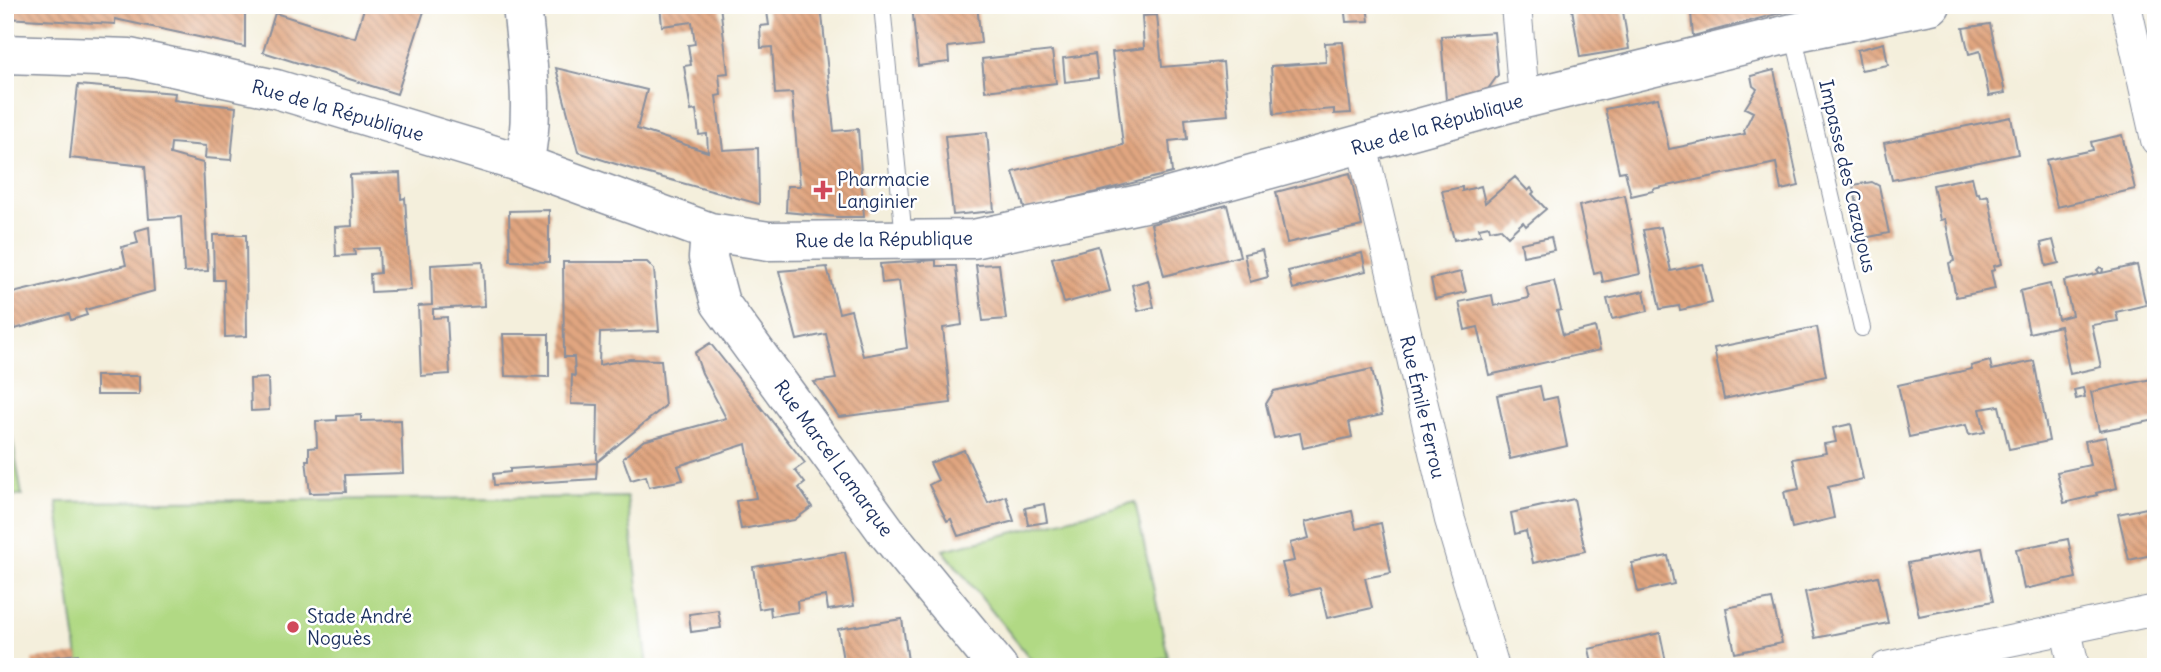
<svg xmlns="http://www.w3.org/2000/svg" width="2161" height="672" font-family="Delius,sans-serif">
	<defs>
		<pattern id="cemetery-stones" width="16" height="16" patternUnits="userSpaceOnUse" patternTransform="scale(1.75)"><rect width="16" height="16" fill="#b1d984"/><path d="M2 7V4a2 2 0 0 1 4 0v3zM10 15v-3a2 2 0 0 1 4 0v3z" fill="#98bb74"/></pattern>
		<pattern id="building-back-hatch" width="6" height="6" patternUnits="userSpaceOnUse" patternTransform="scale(1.75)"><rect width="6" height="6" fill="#e1a680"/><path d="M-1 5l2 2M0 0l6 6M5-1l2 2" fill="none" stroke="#b6886c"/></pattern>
	</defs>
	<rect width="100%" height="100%" fill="#fff"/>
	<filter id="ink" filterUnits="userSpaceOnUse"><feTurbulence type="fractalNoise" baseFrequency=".0143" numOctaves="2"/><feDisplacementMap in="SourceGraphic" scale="14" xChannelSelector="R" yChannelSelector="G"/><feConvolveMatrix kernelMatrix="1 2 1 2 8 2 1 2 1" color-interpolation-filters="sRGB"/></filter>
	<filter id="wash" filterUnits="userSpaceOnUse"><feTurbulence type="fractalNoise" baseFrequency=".00686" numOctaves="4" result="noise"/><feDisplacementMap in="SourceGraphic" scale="28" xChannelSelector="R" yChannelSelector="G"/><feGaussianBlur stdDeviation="1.57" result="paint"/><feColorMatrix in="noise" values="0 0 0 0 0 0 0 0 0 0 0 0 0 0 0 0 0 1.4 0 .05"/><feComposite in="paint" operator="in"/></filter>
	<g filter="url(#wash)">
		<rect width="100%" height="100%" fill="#f4efdc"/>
		<path fill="#b1d984" stroke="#668471" stroke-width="2" d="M627 497 648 667H79L57 502Z
			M1135 502 1168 657 1129 667H1037L943 550Z"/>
		<path fill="url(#cemetery-stones)" stroke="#668471" stroke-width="2" d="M5 396 22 495 5 496Z"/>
		<g id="blocks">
			<path fill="url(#building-back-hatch)" d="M5 5H245V47L115 19V24L5 18Z
				M365 5H426L397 94 263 52 275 13 355 38Z
				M660 5H720L728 73 719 74 721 95 716 96 723 150 758 148 759 204 638 171 578 152 556 68 647 90 637 129 708 152 707 134 699 135 696 110 691 111 684 66 691 65 688 45 695 44 692 22 662 26Z
				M766 5H821L834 131 858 129 864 217H838L786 212 787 186H800L792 93 775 94 772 47 761 48 760 26 769 25Z
				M912 5H977L981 43 948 47 949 62 918 66Z
				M1344 5H1367L1369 21 1346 22Z
				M1592 5H1622L1629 49 1580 57 1572 9Z
				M1682 5H1807V6L1693 36 1691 13 1683 14Z
				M1157 15 1162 67 1223 62 1228 115 1185 119 1187 139 1169 141 1172 173 1025 210 1013 172 1123 145 1112 52 1144 48 1142 16Z
				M1990 24 2005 93 1989 96 1980 51 1969 54 1963 28Z
				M1494 32 1498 75 1488 89 1446 100 1441 36Z
				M1343 42 1351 113 1334 114V109L1274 114 1271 66 1326 62 1325 43Z
				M1884 43 1888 65 1861 70 1857 50Z
				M1052 51 1056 83 985 91 982 59Z
				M1095 54 1098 78 1065 82 1063 58Z
				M1774 70 1799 186 1781 190 1776 163 1653 189V191L1631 196 1625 171 1619 172 1605 109 1658 98 1669 149 1745 134 1744 130 1753 112 1745 108 1757 89 1753 86 1751 76Z
				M78 85 175 93 174 100 236 107 231 160 205 158 206 146 171 143 170 154 203 163 208 271 184 272 181 217 149 219 145 166 70 158Z
				M2011 117 2018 154 1892 180 1884 143Z
				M987 132 994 211 953 215 945 136Z
				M2122 135 2135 189 2057 207 2046 160 2093 150 2091 142Z
				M400 173 401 199 405 198 411 290 371 292 370 274 380 273 379 248 354 249 355 255 336 256 335 227 352 226 350 175Z
				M1350 173 1362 226 1287 243 1276 192Z
				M1515 177 1528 191 1531 188 1534 192 1532 194 1546 209 1526 226 1523 222 1508 236 1500 228 1490 230 1489 226 1479 228 1481 235 1454 240 1442 191 1462 187V191L1481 186 1485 203Z
				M1972 177 1976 194 1979 193 1980 197 1988 195 2002 264 1994 266 1995 270 1991 271 1995 289 1956 297 1949 263 1954 261 1945 219 1940 220 1933 185Z
				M1872 182 1879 186 1889 233 1864 238 1853 185Z
				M1625 195 1640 274 1603 282 1601 272 1594 274 1579 206Z
				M1227 205 1240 256 1164 276 1151 224Z
				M549 210V262L510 261 509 211Z
				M149 227 154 291 85 310 87 315 71 320 69 314 15 329 5 295 126 265 122 247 138 243 135 231Z
				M1661 227 1671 271 1703 264 1712 303 1680 310 1679 306 1660 309 1643 230Z
				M213 235H246L247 336 225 337 224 280H214Z
				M1551 237 1554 250 1523 256 1521 243Z
				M2053 240 2059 263 2046 266 2041 243Z
				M1098 246 1110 291 1064 303 1052 258Z
				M1262 250 1268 277 1250 282 1244 254Z
				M1362 253 1366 271 1293 289 1288 271Z
				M936 260V266H956L962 325 943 328 951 403 839 417 814 382 836 379 826 334 797 340 779 271 827 267 839 313 851 310 863 356 907 348 899 281 882 283 880 264Z
				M483 262 485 306 433 309V318L447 317 450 374 421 376 418 306 432 305 431 265Z
				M563 262H647L654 269 659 331 600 333 599 365 630 359 661 360 665 406 597 462 598 405 571 404 572 375 575 376 574 357H564Z
				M999 264 1006 319 983 321 976 265Z
				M2137 265 2146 305 2116 312 2118 321 2092 325 2101 367 2070 374 2060 326 2029 333 2020 291 2050 284 2058 319 2072 315 2064 281 2100 273 2097 270 2100 267 2103 269 2102 273Z
				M1461 272 1466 292 1435 299 1431 279Z
				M1148 280 1154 307 1138 311 1132 285Z
				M1554 281 1561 310 1557 311 1563 335 1595 327 1600 350 1489 375 1478 327 1465 330 1459 302 1492 295 1494 306 1529 298 1526 287Z
				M1644 291 1648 311 1612 319 1607 299Z
				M1817 327 1826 376 1724 399 1714 348Z
				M503 334H549V377L505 376Z
				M710 343 805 463 795 470 805 483 799 488 812 507 794 520 741 529 736 501 756 498 746 444 678 466 683 480 649 487 646 476 631 480 623 458 643 441 726 418 702 373 695 353Z
				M1990 361 1992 370 2034 361 2049 441 2009 449 1999 406 1980 409 1985 432 1969 435 1966 425 1909 437 1898 385 1972 369 1971 366Z
				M1372 369 1382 415 1349 422 1352 437 1303 448 1300 433 1274 438 1266 404 1274 391Z
				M96 376H139V395H96Z
				M268 378 269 410 251 411 250 379Z
				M2156 378V420L2099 431 2091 392Z
				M1540 386 1543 400 1557 397 1567 446 1510 459 1497 395Z
				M2083 388 2085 397 2076 399 2074 390Z
				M361 415V421L401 420 403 473 345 475 346 492 310 493 306 460H309V448L317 447 316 421 337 420V416Z
				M1851 424 1863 479 1828 487 1834 518 1792 528 1784 492 1799 489 1793 459 1826 453 1824 444 1836 442 1833 428Z
				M2106 437 2117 488 2096 493 2097 495 2064 503 2057 472 2090 465 2085 441Z
				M964 450 988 503 1006 496 1014 521 958 536 951 519 947 521 929 485 938 480 930 463Z
				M597 463 596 479 494 485 493 474 510 472V469Z
				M1574 499 1585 551 1533 563 1526 531 1515 534 1511 513Z
				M1044 504 1047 522 1028 525 1025 508Z
				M2156 506V554L2129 560 2118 514Z
				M1352 511 1356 529 1381 523 1391 573 1365 578 1372 608 1327 618 1320 588 1290 595 1282 563 1294 561 1290 543 1309 538 1305 522Z
				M2068 539 2076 578 2024 589 2016 549Z
				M1982 548 1993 601 1919 616 1908 563Z
				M845 552 854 606 828 610 826 596 797 601 798 612 771 616 770 607 759 609 753 567Z
				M1668 556 1674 584 1638 592 1632 563Z
				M1878 576 1888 623 1815 638 1805 592Z
				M1772 599 1782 643 1735 653 1726 608Z
				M718 610 721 628 691 632 689 614Z
				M902 619 908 661 870 667H844L838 629Z
				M1660 633 1667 667H1593L1589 649Z
				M78 654 79 667H33L32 659Z"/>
		</g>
	</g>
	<g filter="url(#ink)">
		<use href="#blocks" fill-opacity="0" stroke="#888f9d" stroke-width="2"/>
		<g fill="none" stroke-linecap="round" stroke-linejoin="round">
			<g stroke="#888f9d" stroke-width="18">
				<path id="lane" d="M882 5 904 239
					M1793 33 1862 328"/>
			</g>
			<g stroke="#888f9d" stroke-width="32">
				<path id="street" d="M1516 5 1524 99
					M2126 5 2156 140
					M1362 145 1450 520 1494 667
					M2066 630 2074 667
					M1886 667 2156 610"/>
			</g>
			<g stroke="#888f9d" stroke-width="41">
				<path id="secondary" d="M522 5C527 58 536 112 524 164
					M5 54 130 58 276 89 524 164 710 232 769 241 973 239 1154 201 1524 99 1793 33 1931 5
					M710 232 708 258 720 303 886 531 998 667"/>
			</g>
			<use href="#lane" stroke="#fff" stroke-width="16"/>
			<use href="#street" stroke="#fff" stroke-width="30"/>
			<use href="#secondary" stroke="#fff" stroke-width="38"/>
		</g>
	</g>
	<g fill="#d1495b" stroke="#fff" stroke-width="2.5">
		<path d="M819.5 179.5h7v7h7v7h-7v7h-7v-7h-7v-7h7z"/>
		<circle cx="293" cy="627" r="7"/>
	</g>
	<g text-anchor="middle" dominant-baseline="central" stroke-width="5" stroke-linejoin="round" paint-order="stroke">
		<g font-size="19" fill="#1b2f5e" stroke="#fff">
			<text transform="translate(338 110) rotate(16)">Rue de la République</text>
			<text transform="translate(1437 124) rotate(-16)">Rue de la République</text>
			<text transform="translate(1848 176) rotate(77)">Impasse des Cazayous</text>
			<text transform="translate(884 239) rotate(-1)">Rue de la République</text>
			<text transform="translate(1423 407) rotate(77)">Rue Émile Ferrou</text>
			<text transform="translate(834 458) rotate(54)">Rue Marcel Lamarque</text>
		</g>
		<g font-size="19" fill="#1b2f5e" stroke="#fff" text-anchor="start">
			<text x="837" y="179">Pharmacie<tspan x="837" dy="22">Langinier</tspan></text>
			<text x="307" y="616">Stade André<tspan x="307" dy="22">Noguès</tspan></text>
		</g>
	</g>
	<rect width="2161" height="672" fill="none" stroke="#fff" stroke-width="28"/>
</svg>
